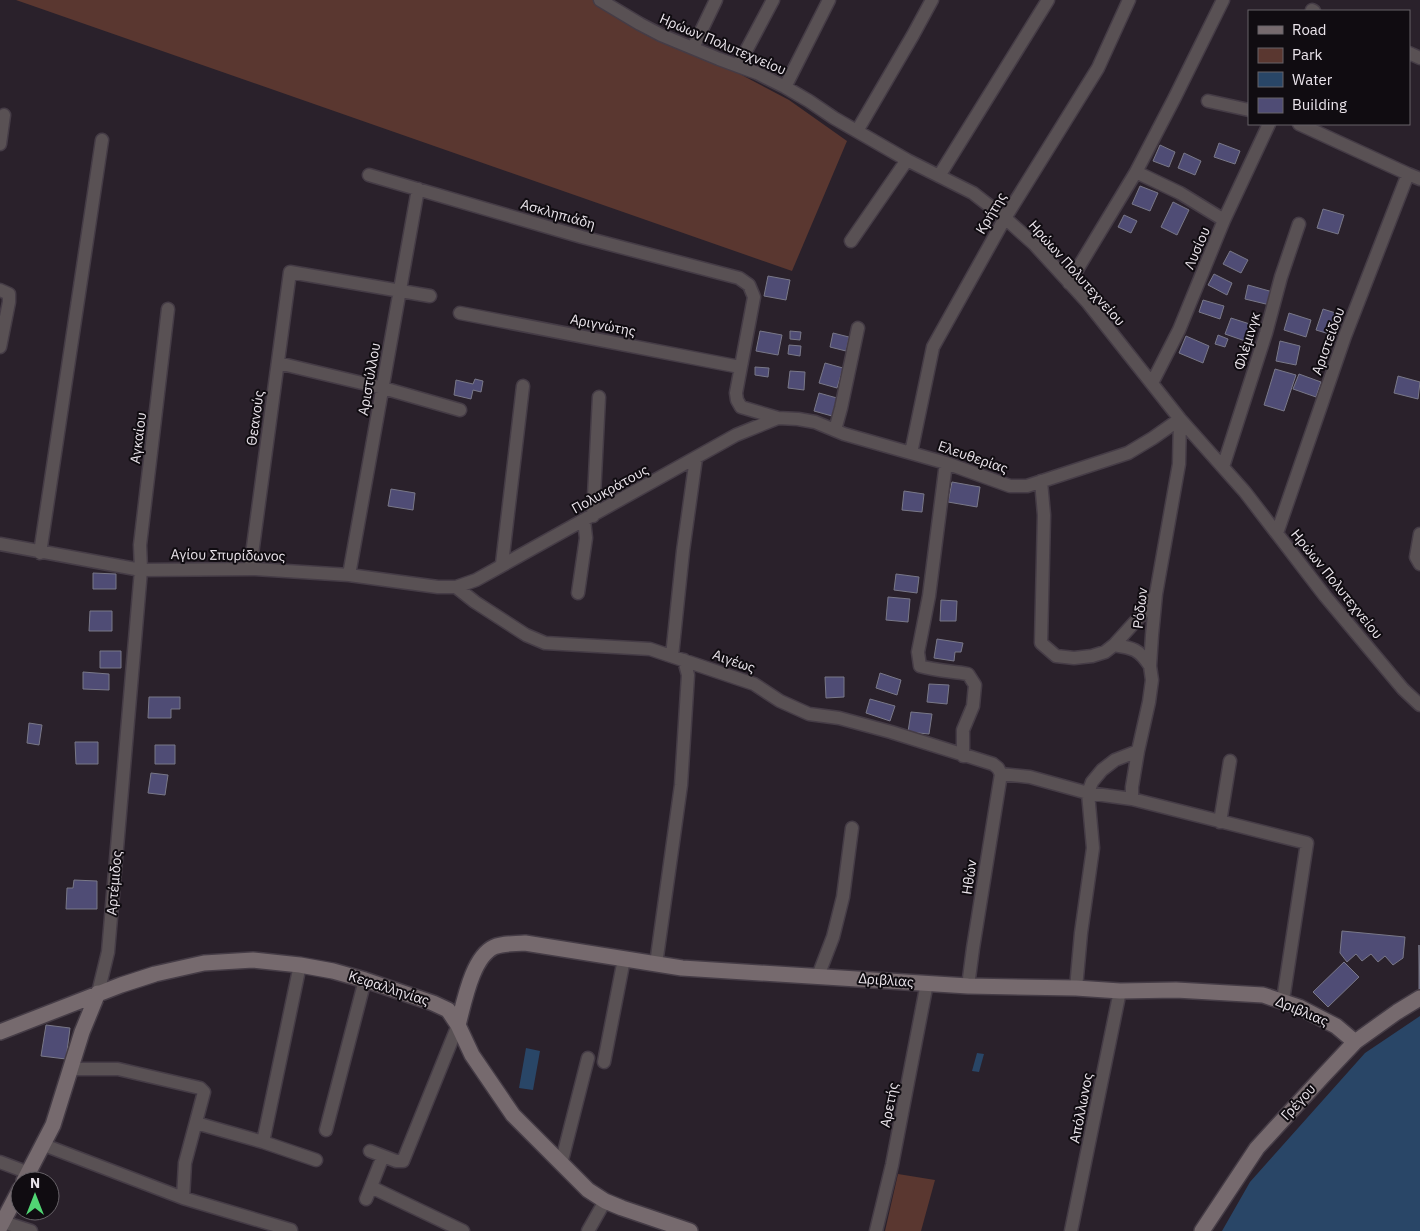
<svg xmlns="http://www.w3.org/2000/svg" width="1420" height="1231" font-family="'IBM Plex Sans',sans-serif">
	<rect width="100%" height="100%" fill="#2a212b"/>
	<path fill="#5a3730" d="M16 0H599L789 100 847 141 792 271Z
		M898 1174 935 1180 921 1231H885Z"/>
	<path fill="#294667" d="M1420 1016V1231H1222L1250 1182 1365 1053Z
		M526 1048 540 1051 533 1090 519 1088Z
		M977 1053 984 1054 979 1072 972 1071Z"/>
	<path fill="#4f4c75" stroke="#797888" d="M1219 143 1240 151 1235 164 1214 157Z
		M1160 145 1175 152 1169 167 1153 161Z
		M1184 153 1201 161 1195 175 1178 168Z
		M1140 186 1158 193 1150 211 1132 204Z
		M1173 202 1189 210 1177 235 1161 227Z
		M1323 209 1344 215 1338 234 1317 228Z
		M1124 215 1137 221 1131 233 1118 227Z
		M1230 251 1248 260 1241 273 1223 264Z
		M1214 274 1232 283 1227 295 1208 285Z
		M768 276 790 280 786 300 764 296Z
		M1248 285 1273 292 1270 305 1245 299Z
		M1203 300 1224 306 1220 319 1199 312Z
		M1323 309 1342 315 1336 336 1316 330Z
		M1289 313 1311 320 1306 337 1284 330Z
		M1231 318 1256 326 1251 343 1225 334Z
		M760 331 782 335 778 355 756 351Z
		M790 331 801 332 800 340 790 339Z
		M833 333 849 337 846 351 830 347Z
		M1218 335 1228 339 1225 347 1215 344Z
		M1186 336 1209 346 1203 363 1179 353Z
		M1280 341 1300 346 1296 365 1276 361Z
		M789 345 801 346 800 356 788 354Z
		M825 363 843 368 837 388 819 383Z
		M755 367 769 368 768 377 755 375Z
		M1275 369 1296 375 1284 411 1264 405Z
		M790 371 805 372 804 390 788 388Z
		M1299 374 1321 382 1316 397 1293 389Z
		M1398 376 1420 382 1418 399 1394 393Z
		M475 379 483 381 481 392 473 390 471 399 454 395 456 380 473 384Z
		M819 393 837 398 832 416 814 411Z
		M952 482 980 487 977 507 948 502Z
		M391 489 415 493 413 510 388 506Z
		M904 491 924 494 922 512 902 510Z
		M93 573 116 574V589H93Z
		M896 574 919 577 917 593 894 590Z
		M888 597 910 599 908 622 886 620Z
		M941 600 957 601 956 621H940Z
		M90 611H112V631H89Z
		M937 639 963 643 961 652H955L954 661 934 658Z
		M100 651H121V668H100Z
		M83 672 109 674V690L83 689Z
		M880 673 901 680 897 695 876 688Z
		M825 677H844V697L826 698Z
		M929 684 949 685 947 704 927 702Z
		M149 697H180V709H171V718H148Z
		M870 699 895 706 890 721 866 713Z
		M911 712 932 714 929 734 908 732Z
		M29 723 42 725 39 745 27 743Z
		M75 742H98V764H76Z
		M155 745H175V764H155Z
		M151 773 168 775 165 795 148 793Z
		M74 880 97 881V909H66L67 888H73Z
		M1342 931 1405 937 1403 958 1393 965 1385 956 1378 962 1371 954 1362 961 1356 954 1347 962 1340 953Z
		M1419 945 1420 990 1419 991Z
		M1344 962 1359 977 1328 1007 1313 992Z
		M46 1025 70 1028 66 1059 41 1056Z"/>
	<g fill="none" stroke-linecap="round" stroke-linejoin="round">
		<g stroke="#453c46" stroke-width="15">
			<path id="street" d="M600 0 640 24 661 35 719 59 757 73 785 87 809 101 834 118 907 160 973 193 1005 218 1034 244 1088 303 1180 419 1245 492 1325 596 1403 689 1420 705
				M1312 10 1314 11
				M693 48 716 0
				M1409 53 1420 58
				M738 66 773 0
				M785 87 829 0
				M1208 101 1249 110
				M1299 124 1408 174
				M857 131 913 35 932 0
				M0 144 4 115
				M1136 172 1180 193 1224 220
				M369 175 582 237 739 278 749 285 754 297 736 393 737 400 741 407 778 418 798 419 815 422 844 434 946 463 1010 486H1027L1128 453 1153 438 1180 419
				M939 176 1048 0
				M851 241 907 160
				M1069 283 1136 172 1174 99 1223 0
				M0 290 9 294V302L0 347
				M460 313 740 367
				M278 363 383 388 460 410
				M1152 383 1179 330 1224 220 1269 124
				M835 430 841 408 858 328
				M911 453 933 347 1005 218 1098 68 1129 0
				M946 463 929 596 918 652 920 666C936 671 952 671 968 674L975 685 973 706 963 730V756
				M1223 467 1266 333 1281 277 1299 224
				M1041 481 1044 515 1041 643 1056 656 1074 658 1092 656 1105 652 1114 645 1143 613 1155 596
				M593 516 599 397
				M1277 533 1345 336 1408 174 1420 179
				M1420 534 1416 557 1420 564
				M0 544 141 570 255 569 349 575 438 587H456L476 580 736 435 778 418
				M40 553 102 140
				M502 564 523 386
				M250 569 290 272 430 296
				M349 575 418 189
				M456 587 475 602 526 635 545 643 650 649 754 684 780 701 809 714 839 718 891 732 993 764 998 768 1001 774
				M578 593 586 538 584 520
				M1114 645C1133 648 1139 649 1150 666
				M672 656 683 551 696 458
				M1001 774 1030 777 1088 793 1132 799 1307 843 1283 1000
				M1132 799V787L1138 751 1149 702 1152 680 1150 666 1152 635 1156 594 1179 464 1180 419
				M1220 822 1230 761
				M656 964 681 785 688 675 684 660
				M818 976 833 937 843 897 852 828
				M968 986 973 948 1001 774
				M1076 988 1081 933 1093 848 1088 793 1092 782 1102 770 1115 760 1138 751
				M98 993 108 952 141 570 140 545 168 309
				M604 1062 624 959
				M71 1069H118L200 1088 204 1092 185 1163 183 1198
				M196 1123 263 1142 316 1160
				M326 1130 365 980
				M263 1142 300 965
				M44 1145 183 1198 291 1230
				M370 1151 396 1161H403L458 1025
				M0 1162 29 1173
				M561 1164 588 1058
				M371 1187 463 1231
				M366 1199 383 1156
				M3 1222 31 1231
				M588 1231 605 1201
				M876 1231 892 1165 927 983
				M1071 1231 1120 991"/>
		</g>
		<g stroke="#453c46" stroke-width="18">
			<path id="secondary" d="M458 1025C464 1003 472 957 494 947 503 943 515 944 525 943L682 968 968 986 1076 988 1120 991 1176 990 1263 995 1299 1007 1336 1026 1355 1042
				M0 1032 121 985 155 974 204 963 253 960 300 965 333 971 365 980 433 1003 448 1010 458 1025 472 1055 513 1115 588 1190 605 1201 622 1208 690 1231
				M24 1181 53 1125 82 1032 98 993
				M0 1227 20 1189
				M1202 1231 1257 1148 1323 1076 1355 1042 1397 1012 1420 998"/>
		</g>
		<use href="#street" stroke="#595154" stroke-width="12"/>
		<use href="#secondary" stroke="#766a6e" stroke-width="15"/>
	</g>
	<g text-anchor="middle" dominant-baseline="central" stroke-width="4" stroke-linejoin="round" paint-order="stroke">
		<g font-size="14" fill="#eae4eb" stroke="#100c11">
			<text transform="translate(723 44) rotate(23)">Ηρώων Πολυτεχνείου</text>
			<text transform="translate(991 213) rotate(-59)">Κρήτης</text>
			<text transform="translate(558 214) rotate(16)">Ασκληπιάδη</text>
			<text transform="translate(1197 248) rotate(-67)">Λυσίου</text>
			<text transform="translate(1077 273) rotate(48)">Ηρώων Πολυτεχνείου</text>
			<text transform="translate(603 325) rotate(11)">Αριγνώτης</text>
			<text transform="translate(1247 341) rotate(-73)">Φλέμινγκ</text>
			<text transform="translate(1328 341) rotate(-70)">Αριστείδου</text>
			<text transform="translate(369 379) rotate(-80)">Αριστύλλου</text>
			<text transform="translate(255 418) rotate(-82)">Θεανούς</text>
			<text transform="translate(138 438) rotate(-83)">Αγκαίου</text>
			<text transform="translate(973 457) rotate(19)">Ελευθερίας</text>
			<text transform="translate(610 489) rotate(-29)">Πολυκράτους</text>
			<text transform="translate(228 555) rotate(1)">Αγίου Σπυρίδωνος</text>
			<text transform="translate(1337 584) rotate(51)">Ηρώων Πολυτεχνείου</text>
			<text transform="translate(1140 608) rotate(-83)">Ρόδων</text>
			<text transform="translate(734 661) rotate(19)">Αιγέως</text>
			<text transform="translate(969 877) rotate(-81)">Ηθών</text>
			<text transform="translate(114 883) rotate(-85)">Αρτέμιδος</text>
			<text transform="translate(886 980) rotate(4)">Δριβλιας</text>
			<text transform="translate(389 988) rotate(18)">Κεφαλληνίας</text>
			<text transform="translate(1302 1011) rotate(23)">Δριβλιας</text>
			<text transform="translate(1298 1102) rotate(-47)">Γρέγου</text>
			<text transform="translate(889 1105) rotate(-79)">Αρετής</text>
			<text transform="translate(1081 1108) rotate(-79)">Απόλλωνος</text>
		</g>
	</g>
	<rect x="1248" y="10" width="162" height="115" fill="#100c11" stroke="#676268"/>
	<rect x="1258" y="26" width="25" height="8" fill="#766a6e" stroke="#676268"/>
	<text x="1292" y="35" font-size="15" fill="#eae4eb">Road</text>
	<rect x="1258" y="48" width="25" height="15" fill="#5a3730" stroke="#676268"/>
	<text x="1292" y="60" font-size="15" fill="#eae4eb">Park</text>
	<rect x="1258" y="72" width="25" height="15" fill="#294667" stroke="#676268"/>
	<text x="1292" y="85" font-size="15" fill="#eae4eb">Water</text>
	<rect x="1258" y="98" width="25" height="15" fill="#4f4c75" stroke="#676268"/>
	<text x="1292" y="110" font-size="15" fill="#eae4eb">Building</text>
	<g transform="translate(35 1196)"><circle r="24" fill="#100c11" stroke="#676268"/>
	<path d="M0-4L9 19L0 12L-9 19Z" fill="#51d674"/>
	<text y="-8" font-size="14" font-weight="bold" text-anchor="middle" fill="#eae4eb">N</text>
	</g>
</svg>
